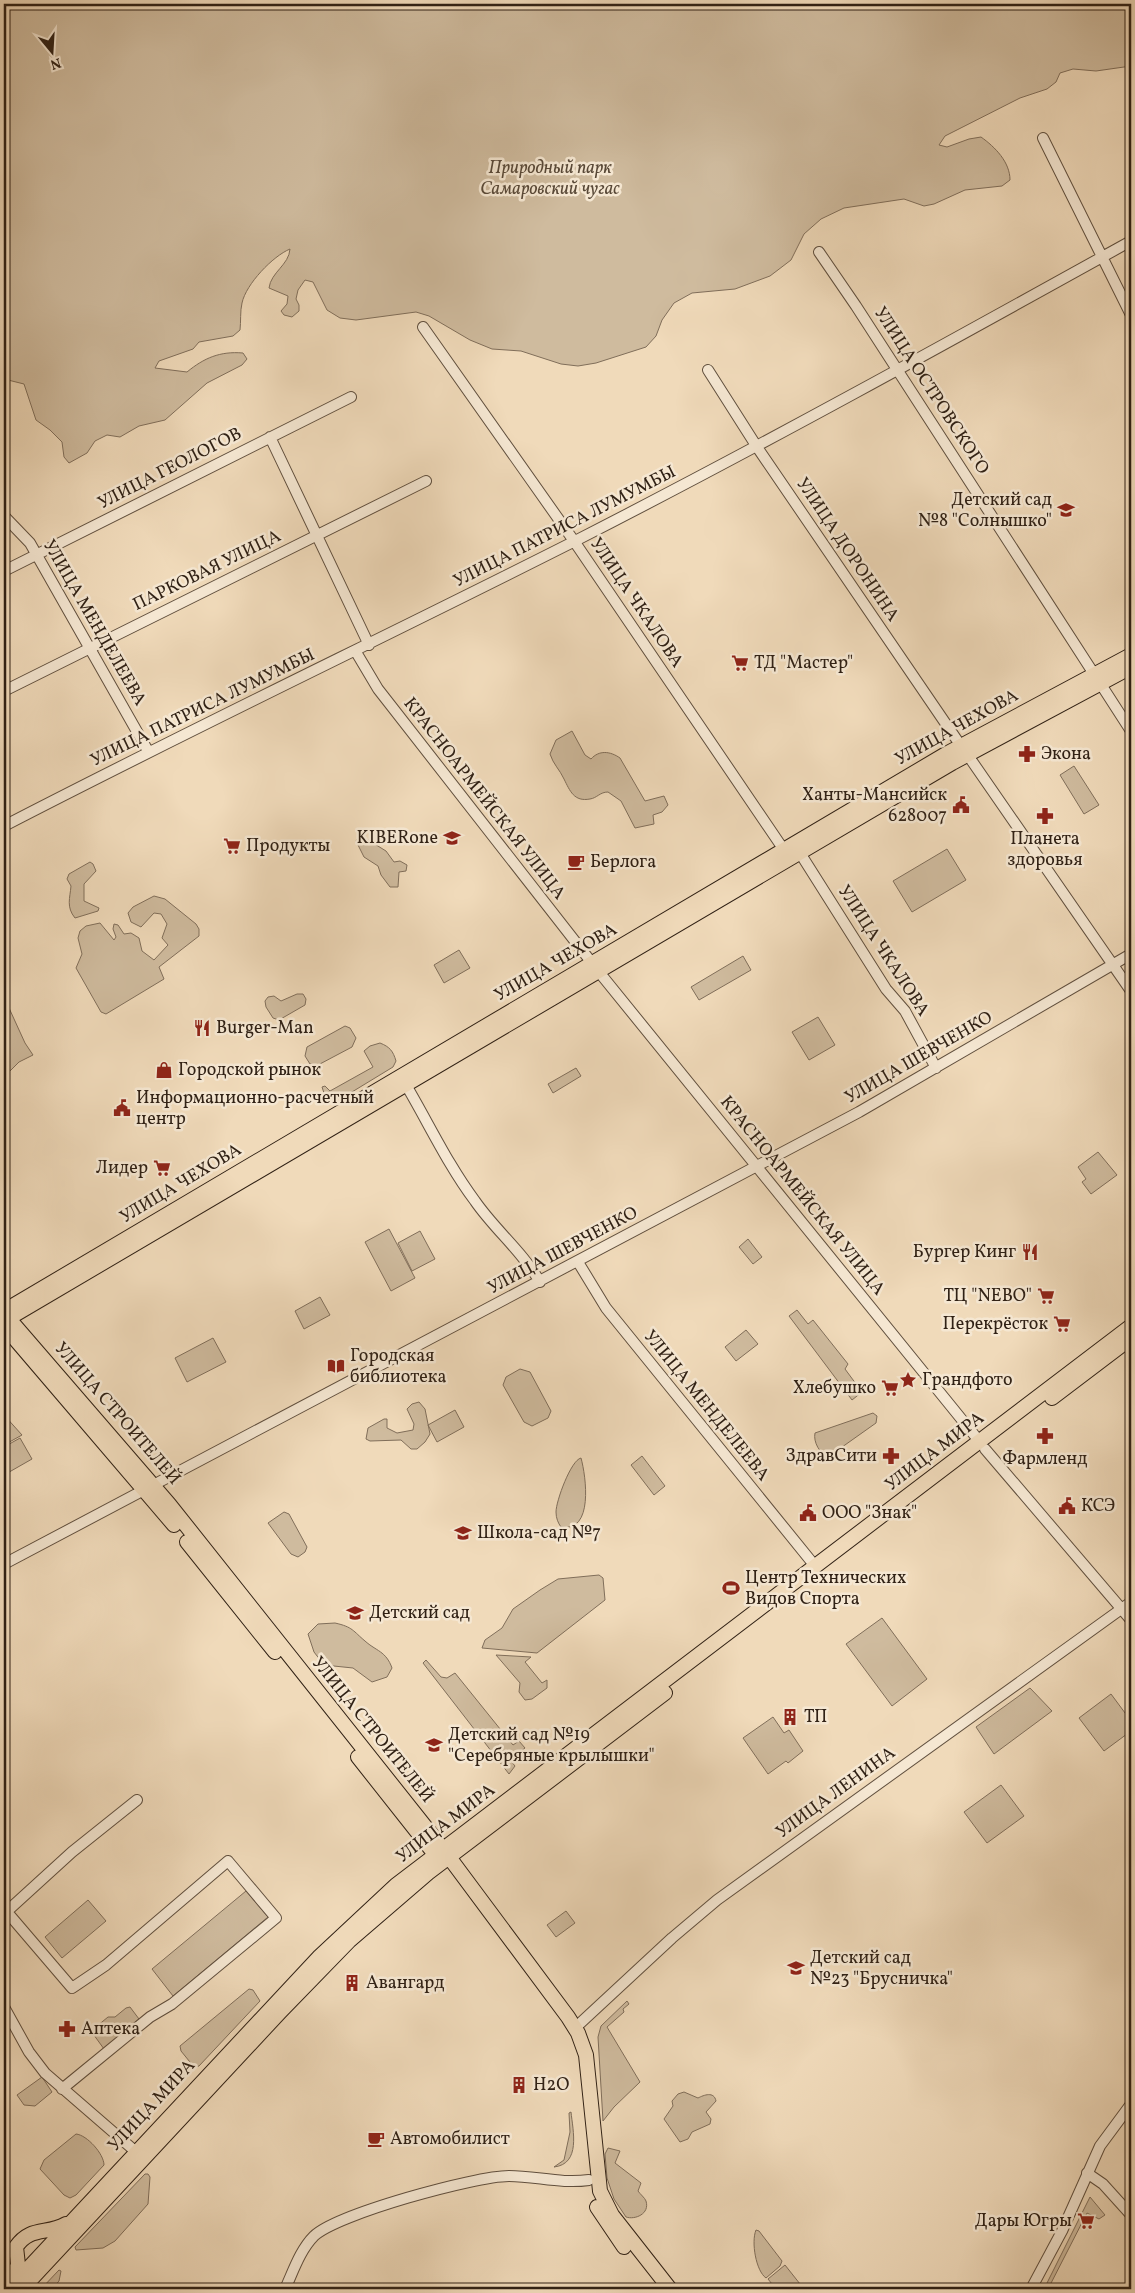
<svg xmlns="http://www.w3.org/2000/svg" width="1135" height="2293" font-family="Vollkorn,serif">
	<rect width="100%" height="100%" fill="#f0daba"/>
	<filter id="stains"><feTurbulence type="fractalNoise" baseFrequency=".004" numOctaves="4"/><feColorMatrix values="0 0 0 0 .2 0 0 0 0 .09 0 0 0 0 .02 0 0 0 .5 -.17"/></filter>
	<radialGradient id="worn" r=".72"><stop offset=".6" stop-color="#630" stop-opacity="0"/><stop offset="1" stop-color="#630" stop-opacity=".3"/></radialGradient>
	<path fill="#cfbb9e" stroke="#806e5a" d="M4 4H1131V66L1096 71 1073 69 1060 73 1056 82 1047 89 1020 98 945 136 939 145 947 147 969 139 981 137C995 147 1010 162 1010 180L1002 186 965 190 934 204 924 206 904 199 844 208 821 219 804 234 791 260 770 276 735 289 692 293 674 303 662 320 656 336 646 347 596 363 578 366 561 364 521 351 492 349 470 340 429 316 416 312 356 320 340 318 327 310 313 282 305 280 298 290 296 299 299 305V311L292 317 284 315 281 311 287 304 288 296 269 288C271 272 289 265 290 249 273 256 246 284 242 303 240 311 241 322 240 330L233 336 199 342 193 349 159 361 155 368 187 372C204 358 220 351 243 353L247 359 242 365 207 383 165 420 139 426 120 437 107 435 95 441 87 453 69 463 64 457 62 442 50 430 36 420 24 384 4 379Z
		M572 731 585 755 591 759C599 750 610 751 620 758L645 801 664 796 668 805 662 812 653 815 654 824 635 828 621 801 608 792C600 792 597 798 590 799 574 802 570 791 564 779 560 770 553 764 550 754L556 740Z
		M1074 766 1099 805 1084 814 1060 775Z
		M360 835 386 851 394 862 400 861 407 865 406 871 399 872 398 887H390L381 875 378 866 364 857 356 841Z
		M947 849 966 880 912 912 893 881Z
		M90 862 93 864 96 871 84 884V901L99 908 98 911 75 918C66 907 70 898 71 886L67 879 69 874Z
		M154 896 165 899 196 924 199 929V936L159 967 164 979 106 1014 101 1012 76 968 82 954 78 938 80 931 86 926 100 923 114 940 116 937 113 929 114 924 118 925 124 934 131 933 139 938 142 951 154 960 168 945 162 938 167 924 161 914 154 913 141 927 131 922 128 913 133 907Z
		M459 950 470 968 444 983 434 965Z
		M743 956 751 970 699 1000 691 987Z
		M297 994H303L306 999 305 1005 279 1020 273 1018 266 1007 265 1001 268 997 274 996 281 1001Z
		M4 997 25 1043 33 1055 19 1062 10 1071 4 1058Z
		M818 1017 835 1045 809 1060 792 1032Z
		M345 1026 350 1028 356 1038 352 1047 318 1065 310 1064 305 1056 307 1047Z
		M380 1043C390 1047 393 1051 396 1061L393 1067 347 1095 333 1100 324 1093 322 1087 325 1086 330 1091 373 1067 364 1051 370 1046Z
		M576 1068 581 1076 553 1093 548 1084Z
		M1098 1152 1117 1175 1091 1194 1082 1182 1086 1179 1078 1167Z
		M389 1229 415 1278 391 1291 365 1242Z
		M420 1231 435 1259 412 1271 398 1243Z
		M748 1239 762 1257 753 1264 739 1247Z
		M320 1297 330 1315 304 1329 295 1311Z
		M797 1310 808 1324 813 1320 848 1364 845 1369 862 1392 852 1400 789 1316Z
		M746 1330 758 1344 736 1361 725 1347Z
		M213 1338 226 1362 187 1382 175 1358Z
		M520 1369 530 1372 551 1411 548 1418 532 1426 524 1422 503 1385 506 1377Z
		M419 1402 425 1409 430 1434 425 1442 417 1449H411L401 1440 370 1441 366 1439 368 1428 384 1419H387V1428L397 1433 413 1430 414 1424 407 1409 412 1404Z
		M455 1410 464 1427 437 1442 428 1425Z
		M873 1413 877 1416 876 1423 828 1457C820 1454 813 1442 815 1433Z
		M4 1415 22 1435 4 1445Z
		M20 1438 32 1459 4 1475V1447Z
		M642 1456 665 1486 654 1495 631 1465Z
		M581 1458C586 1476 594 1533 561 1527 558 1523 556 1518 556 1512 556 1501 571 1460 581 1458Z
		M284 1512 289 1514 307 1547 305 1552 298 1557 291 1554 268 1523Z
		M599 1575 603 1578 605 1600 537 1653 482 1648 485 1640 502 1628 513 1609 540 1590 558 1579Z
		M882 1618 927 1679 892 1706 846 1644Z
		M335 1623C353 1627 353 1631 365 1641 376 1651 386 1651 392 1668L387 1677 372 1682 353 1668 324 1665 314 1652 308 1634 318 1624Z
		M496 1655 531 1657 525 1662 542 1683 547 1680V1688L532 1699 525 1700 519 1692 520 1683Z
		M426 1660 441 1677 447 1678 455 1673 513 1745 519 1741 525 1748 510 1760 515 1766 509 1774 423 1663Z
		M1030 1688 1052 1711 994 1754 976 1727Z
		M1111 1694 1131 1721V1731L1104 1751 1079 1718Z
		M773 1717 784 1733 789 1730 803 1751 788 1763 786 1761 768 1774 743 1738Z
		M1001 1785 1024 1816 987 1843 964 1812Z
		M246 1891 268 1917 173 1996 152 1969Z
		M88 1900 106 1921 62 1958 45 1937Z
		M566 1911 575 1923 556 1937 547 1925Z
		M249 1989 253 1990 260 2001 199 2066 194 2067 181 2051 180 2046Z
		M627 2001 629 2004 623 2009 624 2012 607 2027 640 2082 614 2107 603 2121 598 2037 601 2026Z
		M130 2007 139 2019 104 2049 91 2031 108 2017H115L126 2008Z
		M42 2077 52 2092 35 2106 24 2105 17 2095Z
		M684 2092 698 2098C704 2095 714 2091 716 2101L706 2112 711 2119 710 2124 692 2132 688 2139 680 2142 664 2119 673 2106 672 2101 678 2094Z
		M571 2112C573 2131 581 2164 554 2167L564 2160 570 2132 569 2113Z
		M76 2134C87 2135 104 2154 104 2165L76 2195 70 2198 64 2195 40 2169 44 2160Z
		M608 2148 620 2151 615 2163 641 2183 638 2191C640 2194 645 2198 646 2201 650 2214 635 2220 626 2217L614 2199 607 2178 605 2154Z
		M145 2174H148L150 2177 148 2204 115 2241 103 2248 76 2250 75 2247Z
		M1090 2197 1105 2215 1099 2219 1087 2213 1048 2289H1044Z
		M756 2230 759 2231 782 2261 780 2266 766 2278C756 2271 751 2242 756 2230Z
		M785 2265 804 2289H776L768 2279Z
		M59 2270 61 2271 59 2281 52 2289H41Z"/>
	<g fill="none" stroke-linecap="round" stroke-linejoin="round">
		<g stroke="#604f3e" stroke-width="12">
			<path id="minor" d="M1043 138 1131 315
				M819 252 856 306 1094 674
				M423 327 574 541 784 850
				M708 370 757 447 961 746
				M270 437 369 645
				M4 516 30 543 148 751
				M4 571 351 397
				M356 652 378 689 592 963
				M1100 683 1131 731
				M4 691 426 481
				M967 754 1131 991
				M4 826C193 728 385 637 575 541 763 445 947 343 1131 241
				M800 853 886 989 905 1011 936 1068
				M599 972 980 1442
				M406 1085C429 1124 448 1165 475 1201 495 1230 522 1251 540 1282
				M578 1262 606 1308 815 1566
				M985 1449 1131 1620
				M4 1564 859 1112 1131 954
				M7 1912 72 1988 106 1965 228 1861 276 1918 172 2004 150 2017 62 2089
				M4 1914 72 1852 137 1800
				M4 2007 29 2052 45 2073 135 2151
				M575 2028 672 1938 717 1900 1131 1602
				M1087 2173 1103 2184 1131 2215
				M285 2289C293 2272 300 2250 314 2236 337 2214 475 2176 509 2176 536 2176 561 2184 589 2180
				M1031 2289 1062 2231 1100 2146 1131 2104"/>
		</g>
		<g stroke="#302115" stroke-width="16">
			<path id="major" d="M4 1311 946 754 1131 655
				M4 1313 169 1504 443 1849 568 2017 578 2033 586 2055 600 2191 612 2215 670 2289
				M4 1321 952 763 1131 667
				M4 1326 174 1525
				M1052 1398 1131 1338
				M187 1542 275 1652
				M358 1757 441 1862
				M597 2207 624 2247
				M10 2281 18 2265 16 2247C30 2226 47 2235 66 2224
				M9 2289 320 1956 396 1885 1131 1326
				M22 2289 280 2012 349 1941 428 1873 665 1693"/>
		</g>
		<use href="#minor" stroke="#f5e7d2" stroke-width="10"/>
		<use href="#major" stroke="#f0daba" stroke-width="14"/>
	</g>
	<defs>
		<g id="school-bare" transform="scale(1.35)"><path d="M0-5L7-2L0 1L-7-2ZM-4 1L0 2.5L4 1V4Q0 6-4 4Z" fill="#8f2418" stroke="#f5e7d2" stroke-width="2.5" paint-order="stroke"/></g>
		<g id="supermarket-bare" transform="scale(1.35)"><path d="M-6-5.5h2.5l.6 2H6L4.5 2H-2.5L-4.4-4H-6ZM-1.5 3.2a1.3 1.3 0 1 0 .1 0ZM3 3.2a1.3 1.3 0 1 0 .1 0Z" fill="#8f2418" stroke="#f5e7d2" stroke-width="2.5" paint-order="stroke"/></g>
		<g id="pharmacy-bare" transform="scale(1.35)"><path d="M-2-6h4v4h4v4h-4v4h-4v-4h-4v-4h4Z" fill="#8f2418" stroke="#f5e7d2" stroke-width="2.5" paint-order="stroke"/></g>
		<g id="civic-bare" transform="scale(1.35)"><path d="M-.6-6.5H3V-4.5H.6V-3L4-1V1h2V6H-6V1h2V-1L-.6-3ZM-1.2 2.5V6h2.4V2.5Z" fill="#8f2418" stroke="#f5e7d2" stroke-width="2.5" paint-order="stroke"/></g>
		<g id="cafe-bare" transform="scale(1.35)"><path d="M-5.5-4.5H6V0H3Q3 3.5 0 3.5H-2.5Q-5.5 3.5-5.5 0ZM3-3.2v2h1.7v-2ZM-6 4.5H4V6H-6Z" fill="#8f2418" stroke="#f5e7d2" stroke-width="2.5" paint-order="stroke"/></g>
		<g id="restaurant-bare" transform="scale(1.35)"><path d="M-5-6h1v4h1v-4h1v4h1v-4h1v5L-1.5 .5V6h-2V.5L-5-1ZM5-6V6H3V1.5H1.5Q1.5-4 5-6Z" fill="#8f2418" stroke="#f5e7d2" stroke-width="2.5" paint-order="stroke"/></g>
		<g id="shop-bare" transform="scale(1.35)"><path d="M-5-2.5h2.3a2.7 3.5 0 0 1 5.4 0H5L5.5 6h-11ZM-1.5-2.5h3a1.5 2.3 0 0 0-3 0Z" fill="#8f2418" stroke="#f5e7d2" stroke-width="2.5" paint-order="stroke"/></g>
		<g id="library-bare" transform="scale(1.35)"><path d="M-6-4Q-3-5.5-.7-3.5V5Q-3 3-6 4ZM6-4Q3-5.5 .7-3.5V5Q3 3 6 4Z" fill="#8f2418" stroke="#f5e7d2" stroke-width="2.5" paint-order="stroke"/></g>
		<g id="sight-bare" transform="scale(1.35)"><path d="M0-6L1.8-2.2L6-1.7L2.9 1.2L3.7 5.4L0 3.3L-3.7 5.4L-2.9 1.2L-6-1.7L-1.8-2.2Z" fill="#8f2418" stroke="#f5e7d2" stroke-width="2.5" paint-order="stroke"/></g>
		<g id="stadium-bare" transform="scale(1.35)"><path d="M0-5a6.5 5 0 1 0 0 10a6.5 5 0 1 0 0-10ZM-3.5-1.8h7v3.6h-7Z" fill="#8f2418" stroke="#f5e7d2" stroke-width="2.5" paint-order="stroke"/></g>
		<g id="building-bare" transform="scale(1.35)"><path d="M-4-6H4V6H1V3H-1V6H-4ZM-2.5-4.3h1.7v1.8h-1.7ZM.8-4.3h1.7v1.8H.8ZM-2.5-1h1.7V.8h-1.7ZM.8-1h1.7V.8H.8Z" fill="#8f2418" stroke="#f5e7d2" stroke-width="2.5" paint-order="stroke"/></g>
	</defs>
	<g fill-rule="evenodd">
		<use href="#school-bare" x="1066" y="510"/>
		<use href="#supermarket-bare" x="740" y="663"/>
		<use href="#pharmacy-bare" x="1027" y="754"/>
		<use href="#civic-bare" x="961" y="805"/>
		<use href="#pharmacy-bare" x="1045" y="816"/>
		<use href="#school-bare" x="452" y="838"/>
		<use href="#supermarket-bare" x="232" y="846"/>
		<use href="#cafe-bare" x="576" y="862"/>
		<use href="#restaurant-bare" x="202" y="1028"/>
		<use href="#shop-bare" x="164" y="1070"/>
		<use href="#civic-bare" x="122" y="1108"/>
		<use href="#supermarket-bare" x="162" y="1168"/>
		<use href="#restaurant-bare" x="1030" y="1252"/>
		<use href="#supermarket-bare" x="1046" y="1296"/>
		<use href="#supermarket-bare" x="1062" y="1324"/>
		<use href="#library-bare" x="336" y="1366"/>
		<use href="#sight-bare" x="908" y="1380"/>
		<use href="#supermarket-bare" x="890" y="1388"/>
		<use href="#pharmacy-bare" x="1045" y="1436"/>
		<use href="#pharmacy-bare" x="891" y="1456"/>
		<use href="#civic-bare" x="1067" y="1506"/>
		<use href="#civic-bare" x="808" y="1513"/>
		<use href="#school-bare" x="463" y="1533"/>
		<use href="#stadium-bare" x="731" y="1588"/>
		<use href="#school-bare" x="355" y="1613"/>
		<use href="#building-bare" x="790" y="1717"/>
		<use href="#school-bare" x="434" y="1745"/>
		<use href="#school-bare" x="796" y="1968"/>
		<use href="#building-bare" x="352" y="1983"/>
		<use href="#pharmacy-bare" x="67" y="2029"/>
		<use href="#building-bare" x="519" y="2085"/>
		<use href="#cafe-bare" x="376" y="2139"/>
		<use href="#supermarket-bare" x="1086" y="2221"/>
	</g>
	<g text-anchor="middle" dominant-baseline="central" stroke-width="5" stroke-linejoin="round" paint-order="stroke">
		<g font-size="18" font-style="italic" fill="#584837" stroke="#f5e7d2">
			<text x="550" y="168">Природный парк<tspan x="550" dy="21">Самаровский чугас</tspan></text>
		</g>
		<g font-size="18" fill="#302115" stroke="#f5e7d2">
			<text transform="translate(931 391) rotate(57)">УЛИЦА ОСТРОВСКОГО</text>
			<text transform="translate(170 469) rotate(-27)">УЛИЦА ГЕОЛОГОВ</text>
			<text transform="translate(565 527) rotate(-27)">УЛИЦА ПАТРИСА ЛУМУМБЫ</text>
			<text transform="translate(847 550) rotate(56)">УЛИЦА ДОРОНИНА</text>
			<text transform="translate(207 571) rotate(-26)">ПАРКОВАЯ УЛИЦА</text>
			<text transform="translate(636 603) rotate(56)">УЛИЦА ЧКАЛОВА</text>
			<text transform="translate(94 623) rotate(60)">УЛИЦА МЕНДЕЛЕЕВА</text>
			<text transform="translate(203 708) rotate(-26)">УЛИЦА ПАТРИСА ЛУМУМБЫ</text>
			<text transform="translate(957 728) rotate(-29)">УЛИЦА ЧЕХОВА</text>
			<text transform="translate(484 799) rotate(52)">КРАСНОАРМЕЙСКАЯ УЛИЦА</text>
			<text transform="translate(883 951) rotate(57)">УЛИЦА ЧКАЛОВА</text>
			<text transform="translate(556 963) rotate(-30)">УЛИЦА ЧЕХОВА</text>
			<text transform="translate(919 1058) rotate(-30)">УЛИЦА ШЕВЧЕНКО</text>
			<text transform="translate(181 1184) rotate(-31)">УЛИЦА ЧЕХОВА</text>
			<text transform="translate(802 1196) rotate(51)">КРАСНОАРМЕЙСКАЯ УЛИЦА</text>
			<text transform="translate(563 1251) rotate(-28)">УЛИЦА ШЕВЧЕНКО</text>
			<text transform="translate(706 1406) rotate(51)">УЛИЦА МЕНДЕЛЕЕВА</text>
			<text transform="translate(117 1414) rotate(49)">УЛИЦА СТРОИТЕЛЕЙ</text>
			<text transform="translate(935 1452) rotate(-37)">УЛИЦА МИРА</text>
			<text transform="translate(372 1730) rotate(51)">УЛИЦА СТРОИТЕЛЕЙ</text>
			<text transform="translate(836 1793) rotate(-36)">УЛИЦА ЛЕНИНА</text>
			<text transform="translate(446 1824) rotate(-37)">УЛИЦА МИРА</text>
			<text transform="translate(152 2106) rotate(-47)">УЛИЦА МИРА</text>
		</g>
		<g font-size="18" fill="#302115" stroke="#f5e7d2" text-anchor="start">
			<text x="1052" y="500" text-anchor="end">Детский сад<tspan x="1052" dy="21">№8 "Солнышко"</tspan></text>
			<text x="754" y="663">ТД "Мастер"</text>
			<text x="1041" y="754">Экона</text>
			<text x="947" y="795" text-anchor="end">Ханты-Мансийск<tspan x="947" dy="21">628007</tspan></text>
			<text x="438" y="838" text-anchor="end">KIBERone</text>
			<text x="1045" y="839" text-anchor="middle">Планета<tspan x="1045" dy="21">здоровья</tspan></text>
			<text x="246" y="846">Продукты</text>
			<text x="590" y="862">Берлога</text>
			<text x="216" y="1028">Burger-Man</text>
			<text x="178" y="1070">Городской рынок</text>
			<text x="136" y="1098">Информационно-расчетный<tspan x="136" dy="21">центр</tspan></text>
			<text x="148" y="1168" text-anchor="end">Лидер</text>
			<text x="1016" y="1252" text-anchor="end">Бургер Кинг</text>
			<text x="1032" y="1296" text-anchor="end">ТЦ "NEBO"</text>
			<text x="1048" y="1324" text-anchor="end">Перекрёсток</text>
			<text x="350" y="1356">Городская<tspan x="350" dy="21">библиотека</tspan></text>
			<text x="922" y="1380">Грандфото</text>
			<text x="876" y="1388" text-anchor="end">Хлебушко</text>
			<text x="877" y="1456" text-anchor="end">ЗдравСити</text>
			<text x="1045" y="1459" text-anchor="middle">Фармленд</text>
			<text x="1081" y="1506">КСЭ</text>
			<text x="822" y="1513">ООО "Знак"</text>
			<text x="477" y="1533">Школа-сад №7</text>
			<text x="745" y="1578">Центр Технических<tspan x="745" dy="21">Видов Спорта</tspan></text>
			<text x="369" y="1613">Детский сад</text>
			<text x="804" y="1717">ТП</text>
			<text x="448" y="1735">Детский сад №19<tspan x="448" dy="21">"Серебряные крылышки"</tspan></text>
			<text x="810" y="1958">Детский сад<tspan x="810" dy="21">№23 "Брусничка"</tspan></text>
			<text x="366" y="1983">Авангард</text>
			<text x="81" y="2029">Аптека</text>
			<text x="533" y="2085">H2O</text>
			<text x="390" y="2139">Автомобилист</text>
			<text x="1072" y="2221" text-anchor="end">Дары Югры</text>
		</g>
	</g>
	<rect width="1135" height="2293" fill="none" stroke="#f0daba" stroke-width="20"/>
	<rect x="5" y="5" width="1125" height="2283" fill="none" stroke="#302115" stroke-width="2.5"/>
	<rect x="10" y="10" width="1115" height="2273" fill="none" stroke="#302115"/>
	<g transform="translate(52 52) rotate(162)" stroke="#f5e7d2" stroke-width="4" paint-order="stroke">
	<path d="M0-4L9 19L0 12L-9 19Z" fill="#302115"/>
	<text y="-8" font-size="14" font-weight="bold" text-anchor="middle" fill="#302115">N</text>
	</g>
	<rect width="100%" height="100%" filter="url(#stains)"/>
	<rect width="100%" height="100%" fill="url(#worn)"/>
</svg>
